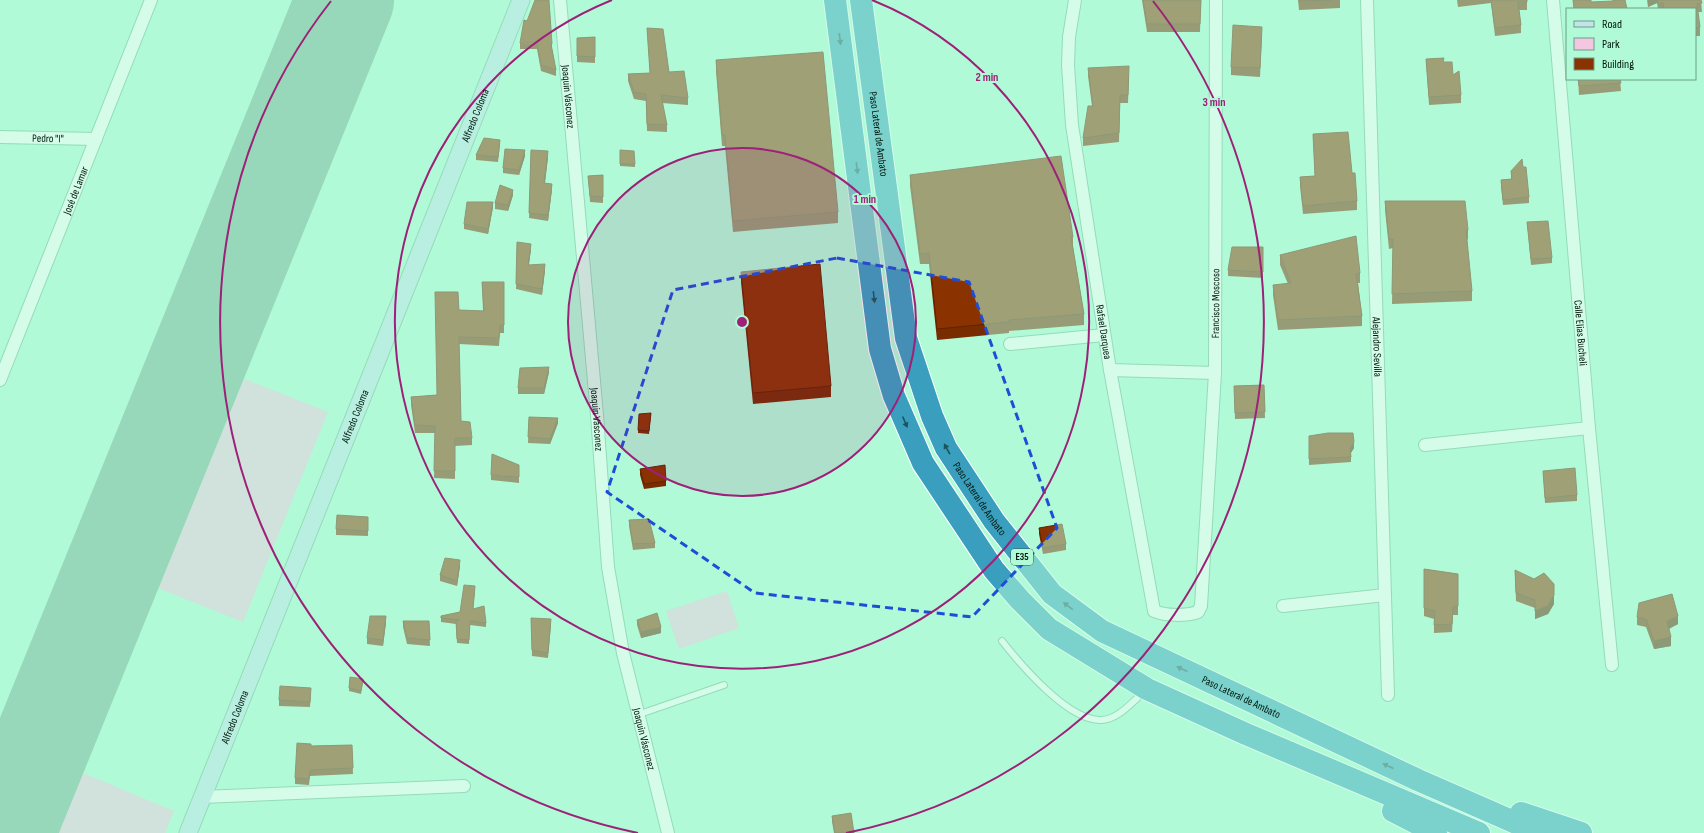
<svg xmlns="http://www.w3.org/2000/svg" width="1704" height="833" font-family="'Sofia Sans Condensed',sans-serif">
	<rect width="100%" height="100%" fill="#b1fad7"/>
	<path fill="#f5c6e1" d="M224 371 328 412 243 622 140 581Z
		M727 591 739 628 679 649 666 611Z
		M78 771 174 811 165 833H52Z"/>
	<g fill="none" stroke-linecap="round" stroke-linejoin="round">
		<path stroke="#76af94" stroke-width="98" d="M6 833 345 0"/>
		<g stroke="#70b796" stroke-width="8">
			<path id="lane" d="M1002 641C1021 665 1069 722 1102 720 1119 719 1133 701 1145 691
				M640 714 724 685"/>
		</g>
		<g stroke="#70b796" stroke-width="14">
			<g id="street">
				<path id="s1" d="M560 0 597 415 608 567 623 653 668 833"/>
				<path id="s2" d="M1075 0 1069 37 1068 65 1072 125 1110 370 1153 605 1154 611C1166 616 1186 616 1198 612L1201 606 1215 373 1216 0"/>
				<path id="s3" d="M1367 0 1388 695"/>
				<path id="s4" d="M1553 0 1589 428 1612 665"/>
				<path id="s5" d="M0 137 96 139"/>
				<path d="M1010 344 1104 335"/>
				<path d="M1110 370 1215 373"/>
				<path id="s6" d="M0 380 151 0"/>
				<path d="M1425 445 1589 428"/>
				<path d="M1283 606 1385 595"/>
				<path d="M202 797 464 786"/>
			</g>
		</g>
		<g stroke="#70b796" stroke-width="19">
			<g id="secondary">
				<path id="s7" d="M188 833 521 0"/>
			</g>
		</g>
		<g stroke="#fff" stroke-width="24">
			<g id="highway">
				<path d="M835 0 880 349 894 396 923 463 994 570 1020 600 1049 629 1147 689 1246 734 1479 833"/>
				<path id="s8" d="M861 0 906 338 932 416 946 448 994 521 1052 594 1102 631 1418 780 1539 833"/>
				<path d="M1393 811 1436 833"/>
				<path d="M1521 813 1581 833"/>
			</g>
		</g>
		<use href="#lane" stroke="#fff" stroke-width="6"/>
		<use href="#street" stroke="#fff" stroke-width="12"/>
		<use href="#secondary" stroke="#c4e2ec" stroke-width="17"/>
		<use href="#highway" stroke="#3a9fbf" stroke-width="22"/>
	</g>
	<path fill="#782c00" d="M1142 0H1201L1200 32H1147Z
		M1298 0H1340V8L1299 10Z
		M1457 0H1527V10H1519L1521 25V33L1495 36 1491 3 1458 7Z
		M1647 0H1701L1702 12H1698L1700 27V36H1695V9H1658L1657 3 1648 7Z
		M647 28 669 72 688 98V105L662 103 667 125V132L647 131 646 101 634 99 628 81V74L650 73Z
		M1262 35 1260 77 1231 75V67Z
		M595 37V63L577 62V38Z
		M520 43 552 44V49L556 70V76L541 71 537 49H520Z
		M1426 59 1444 62 1453 75 1461 95V103L1429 105Z
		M716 60 838 212V223L733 232 725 146H722L716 71Z
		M1088 68 1129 74 1128 103H1120L1119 142 1083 146V138L1092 106 1088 76Z
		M1578 79H1620L1621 91 1579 95Z
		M1313 134 1352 173 1357 201V210L1303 214 1300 186V177L1315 176Z
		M500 145 498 162 476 160V155Z
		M531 150 548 157 545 183 552 189 548 221 529 218Z
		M620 150 635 164V167L620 166Z
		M525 156 519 175 503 173V168Z
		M1523 167 1529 197V203L1503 205 1501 186V180L1511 179V171Z
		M603 175V203L590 202 588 176Z
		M910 175 1073 237V247L1084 314V325L1009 331V333L937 340 929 264H920L910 186Z
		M513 195 508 211 495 209V203Z
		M1385 201 1468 230V239L1467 240 1472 291V301L1392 304 1393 248 1389 249 1385 210Z
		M493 207 488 234 464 229V224Z
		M1527 222 1552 258V263L1531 265Z
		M517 242 531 249 529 265 545 270 542 295 516 289Z
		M1263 247V278L1228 276V270Z
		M1280 255 1360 273V283H1358L1362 316V326L1278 330 1273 295V285L1288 284 1280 265Z
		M741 272 831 386V397L753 404 741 282Z
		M482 282H504V333H500L499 346 459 344 461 421 472 438V445L455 446V479L434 478 435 433H415L411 405V397L437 395 459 310 483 311Z
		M549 372 544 394H518V388Z
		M1264 385 1265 418 1235 419 1234 386Z
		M651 413 649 434 638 433V430Z
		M529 417 558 423 550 444 528 443Z
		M1309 436 1354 448 1351 453V462L1309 465Z
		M640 469 666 481V486L644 489 640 475Z
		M1543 471 1577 495V501L1545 503Z
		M491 475 519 477V483L491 480Z
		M629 520 655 543V548L633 550 629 526Z
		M368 522V536L336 535V529Z
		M1039 528 1066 544V550L1043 554 1039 534Z
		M460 566 457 586 440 581V575Z
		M1424 569 1458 574V615H1453L1452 632 1434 633V619L1424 616Z
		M1515 570 1554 604 1548 614 1535 619V608L1516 601Z
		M475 590 473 609 486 623V627L470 625 469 644 457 643 456 624 441 622V616L460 612Z
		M1637 617 1678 624 1669 629 1671 646 1654 649 1646 627 1637 625Z
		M531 618 551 625 548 658 532 656Z
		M637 620 661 633 641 638 637 625Z
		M403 621H429L430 646 407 644 403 627Z
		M386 622 383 646 367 644V638Z
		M363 682 361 694 349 691V688Z
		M311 694 310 707 279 706V700Z
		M352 745 353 774 310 776 309 785 295 784V778L311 746Z
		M832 816 854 833H834L832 822Z"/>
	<path fill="#612400" d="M1648 0H1657V3L1648 7Z
		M525 150V156L519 175V170Z
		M548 151V157L544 189V183Z
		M552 184V189L548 221V215Z
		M513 190V195L508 211V205Z
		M493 202V207L488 234V229Z
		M531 244V249L528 270V265Z
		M545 264V270L542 295V289Z
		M549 367V372L544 394V388Z
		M558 418V423L550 444V439Z
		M1354 442V448L1350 454V448Z
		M460 560V566L457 586V581Z
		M1554 595V604L1548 614 1535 619V611Z
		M386 616V622L383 646V640Z
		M1678 616V624L1667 629V621Z
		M661 627V633L641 638V632Z
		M1671 637V646L1654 649V641Z"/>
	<path fill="#8b3300" stroke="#612400" d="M535 0H549L552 44H551L556 70 541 65 537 43H520L524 20 527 21Z
		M1143 0H1201L1200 24H1147Z
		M1299 0H1331L1299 1Z
		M1491 0H1527V2H1518L1521 25 1495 28Z
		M1573 0H1591V2L1613 1V0H1625L1627 9H1574Z
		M1658 0H1701L1702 3 1697 4 1700 27 1695 28V9H1664L1663 3 1658 4Z
		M1233 25 1262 27 1260 68 1231 67Z
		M647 28 663 29 669 72 684 71 688 98 661 95 667 125 647 124 646 94 634 92 628 74 650 73Z
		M595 37V57L577 56V38Z
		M823 52 838 212 733 221 725 135H722L716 60Z
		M1444 58 1443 62H1452L1453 75 1459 71 1461 95 1429 97 1426 59Z
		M1129 66 1128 95H1120L1119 133 1083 138 1088 106H1093L1088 68Z
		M1578 79H1620L1621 83 1579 86Z
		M1348 132 1352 173H1355L1357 201 1303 206 1300 177 1315 176 1313 134Z
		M484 138 500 140 498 157 476 155Z
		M505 149 525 150 519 170 503 168Z
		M531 150 548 151 544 183 552 184 548 215 529 213Z
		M620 150 634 151 635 164H620Z
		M1061 156 1073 237H1071L1084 314 1009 320V322L937 329 929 253 920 254 910 175Z
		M1522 159 1523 167H1526L1529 197 1503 200 1501 180 1512 179 1511 171Z
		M603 175V197L590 196 588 176Z
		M500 185 513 190 508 205 495 203Z
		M1385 201H1465L1468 230H1466L1472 291 1392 294 1393 239H1389Z
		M467 202H493L488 229 464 224Z
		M1548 221 1552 258 1531 259 1527 222Z
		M1356 236 1360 273 1356 274 1362 316 1278 320 1273 285 1291 283 1280 255Z
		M517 242 531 244 528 265 545 264 542 289 516 284Z
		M1232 247H1263V272L1228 270Z
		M820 264 831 386 753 393 741 272Z
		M482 282H504V325H500L499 338 459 337 461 421 470 422 472 438H455V471H434L435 426 415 425 411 397 437 395 435 292H458L459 310 484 311Z
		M549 367 544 388H518L520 368Z
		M1264 385 1265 412 1235 413 1234 386Z
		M651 413 649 431 638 430 639 414Z
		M529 417 558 418 550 439 528 437Z
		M1328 433H1353L1354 442 1350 448 1351 457 1309 459V436Z
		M492 454 519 465V477L491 475Z
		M665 465 666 481 644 484 640 469Z
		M1575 468 1577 495 1545 498 1543 471Z
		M337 515 368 517V531L336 529Z
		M649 519 655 543 633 544 629 520Z
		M1062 524 1066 544 1043 548 1039 528Z
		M445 558 460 560 457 581 440 575Z
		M1424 569 1458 574V606L1453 607 1452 624 1434 625 1435 611 1424 608Z
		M1515 570 1534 579 1544 573 1554 584V595L1548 606 1535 611V600L1516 593Z
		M464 585 475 586 473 609 484 606 486 623 470 621 469 640 457 639 456 621 459 620 441 618V616L460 612Z
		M1672 594 1678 616 1667 621 1671 637 1654 641 1646 619 1637 617 1639 603Z
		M657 613 661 627 641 632 637 620Z
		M370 616H386L383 640 367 638Z
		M531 618 551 619 548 653 532 650Z
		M403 621H429L430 640 407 638Z
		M350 677 363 679 361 691 349 688Z
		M280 686 311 688 310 702 279 700Z
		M297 743 311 744V746L352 745 353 768 310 770 309 779 295 778Z
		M851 813 854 833H835L832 816Z"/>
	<defs><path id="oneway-solid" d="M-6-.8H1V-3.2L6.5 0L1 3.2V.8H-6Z"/></defs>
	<g fill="#1a555d">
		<use href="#oneway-solid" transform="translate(840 39) rotate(83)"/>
		<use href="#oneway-solid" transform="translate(857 168) rotate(83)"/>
		<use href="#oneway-solid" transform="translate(874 297) rotate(83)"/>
		<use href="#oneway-solid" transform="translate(905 422) rotate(67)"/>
		<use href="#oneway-solid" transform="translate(947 449) rotate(-119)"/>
		<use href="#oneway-solid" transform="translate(1068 606) rotate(-143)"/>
		<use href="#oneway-solid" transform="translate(1182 669) rotate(-155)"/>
		<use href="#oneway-solid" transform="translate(1388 766) rotate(-155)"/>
	</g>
	<path d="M0 0H1704V833H0ZM837 258 969 282 1057 528 972 617 755 593 607 492 673 290Z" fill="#b1fad7" fill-opacity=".55" fill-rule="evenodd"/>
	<path fill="none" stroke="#1d4ed8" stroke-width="3" stroke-dasharray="8 5" stroke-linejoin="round" d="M837 258 969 282 1057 528 972 617 755 593 607 492 673 290Z"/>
	<circle cx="742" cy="322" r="174" fill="#9d2178" fill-opacity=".12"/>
	<g fill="none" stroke="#9d2178" stroke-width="2">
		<circle cx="742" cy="322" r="174"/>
		<path d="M872 0A347 347 0 1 1 612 0"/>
		<path d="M638 833A521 521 0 0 1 331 1M1153 1A521 521 0 0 1 846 833"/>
	</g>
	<g text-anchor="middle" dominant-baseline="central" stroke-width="4" stroke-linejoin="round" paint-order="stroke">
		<rect fill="#b1fad7" stroke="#355c4a" stroke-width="1" x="1011" y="549" width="22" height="16" rx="3"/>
		<g font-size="10" font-weight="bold" fill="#00190d">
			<text x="1022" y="557">E35</text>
		</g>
		<g font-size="11" fill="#00190d" stroke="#b1fad7">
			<text stroke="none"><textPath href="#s1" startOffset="97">Joaquin Vásconez</textPath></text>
			<text stroke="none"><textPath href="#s7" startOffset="773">Alfredo Coloma</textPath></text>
			<text stroke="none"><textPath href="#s8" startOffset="135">Paso Lateral de Ambato</textPath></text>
			<text stroke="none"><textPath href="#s5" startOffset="48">Pedro "I"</textPath></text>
			<text stroke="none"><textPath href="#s6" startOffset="204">José de Lamar</textPath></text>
			<text stroke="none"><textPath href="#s2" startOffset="973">Francisco Moscoso</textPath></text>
			<text stroke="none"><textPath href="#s2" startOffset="335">Rafael Darquea</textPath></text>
			<text stroke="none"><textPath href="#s4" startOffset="334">Calle Elias Bucheli</textPath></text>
			<text stroke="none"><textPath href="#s3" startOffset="347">Alejandro Sevilla</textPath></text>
			<text stroke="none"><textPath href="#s7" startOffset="449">Alfredo Coloma</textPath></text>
			<text stroke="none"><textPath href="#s1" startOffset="421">Joaquin Vásconez</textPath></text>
			<text stroke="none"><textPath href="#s8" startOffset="519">Paso Lateral de Ambato</textPath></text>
			<text stroke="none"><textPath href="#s8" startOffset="855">Paso Lateral de Ambato</textPath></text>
			<text stroke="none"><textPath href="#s7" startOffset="125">Alfredo Coloma</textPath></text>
			<text stroke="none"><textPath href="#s1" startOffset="745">Joaquin Vásconez</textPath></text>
		</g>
	</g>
	<circle cx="742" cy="322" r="6" fill="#9d2178" stroke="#b1fad7" stroke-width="2"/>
	<g font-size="12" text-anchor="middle" font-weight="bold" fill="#9d2178" stroke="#b1fad7" stroke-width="4" stroke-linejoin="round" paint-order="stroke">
		<text x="987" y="81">2 min</text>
		<text x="1214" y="106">3 min</text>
		<text x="865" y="203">1 min</text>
	</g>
	<rect x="1566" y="8" width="130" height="72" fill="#b1fad7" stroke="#6aa086"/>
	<rect x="1574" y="21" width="20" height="6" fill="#c4e2ec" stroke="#6aa086"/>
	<text x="1602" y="28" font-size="12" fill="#00190d">Road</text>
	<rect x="1574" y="38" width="20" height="12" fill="#f5c6e1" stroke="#6aa086"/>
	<text x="1602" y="48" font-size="12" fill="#00190d">Park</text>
	<rect x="1574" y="58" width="20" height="12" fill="#8b3300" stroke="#6aa086"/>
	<text x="1602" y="68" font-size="12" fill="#00190d">Building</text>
</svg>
